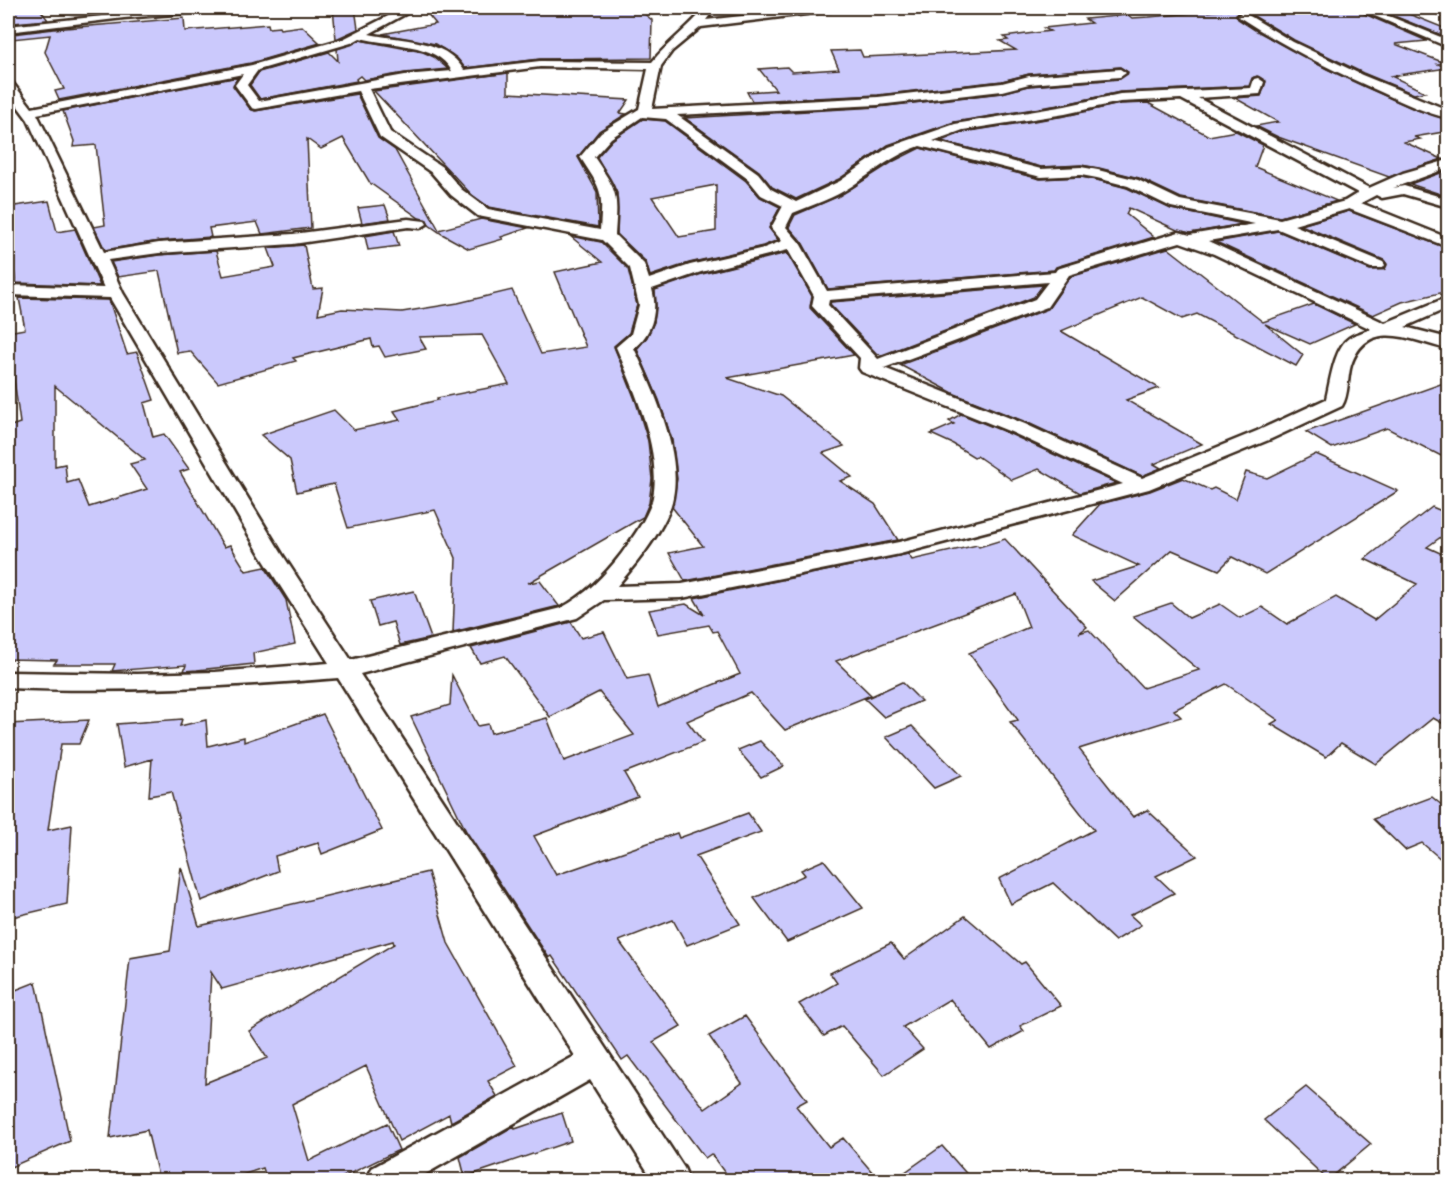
<svg xmlns="http://www.w3.org/2000/svg" width="1456" height="1188" font-family="Delius,sans-serif">
	<rect width="100%" height="100%" fill="#fff"/>
	<filter id="ink" filterUnits="userSpaceOnUse"><feTurbulence type="fractalNoise" baseFrequency=".0167" numOctaves="2"/><feDisplacementMap in="SourceGraphic" scale="12" xChannelSelector="R" yChannelSelector="G"/><feConvolveMatrix kernelMatrix="1 2 1 2 8 2 1 2 1" color-interpolation-filters="sRGB"/></filter>
	<g filter="url(#ink)">
		<path fill="#cbc9fc" stroke="#3b2a1e" stroke-width="1.5" fill-rule="evenodd" d="M15 8H39L48 20 13 23Z
			M333 8H355L358 29 336 39Z
			M454 8H637L652 20 651 58 540 59 465 68 457 58 435 44 382 34 436 24 426 12Z
			M1248 8H1354L1355 10 1427 41 1395 44 1445 63 1438 64 1448 68 1391 76 1425 92 1414 94 1363 73 1294 40 1244 10 1236 14 1238 19 1255 30 1327 69 1414 109 1449 120V131L1414 137 1420 139 1404 142 1442 159 1389 177 1278 137 1256 126 1278 122 1235 98 1261 96 1266 81 1257 76 1252 78 1249 86 1120 92 1065 104 954 122 888 145 839 179 796 199 772 187 759 171 685 118 878 107 1002 93 1029 86 1120 79 1128 72 1120 67 1029 74 1002 81 878 95 752 101 747 92 776 90 759 69 787 67 792 72 839 69 831 51 860 50 863 57 1016 50 1000 41 1008 40 1004 37 1050 31 1044 28 1091 23 1085 19 1128 15 1132 18 1149 17Z
			M1374 8H1394L1449 30V38Z
			M184 18 185 31 268 24 269 28 279 27 280 29 302 26 320 43 251 63 59 100 55 91 64 89 45 52 50 35 12 39 13 34 54 29Z
			M360 40 423 52 434 57 448 69 405 73 364 80 360 76 356 79 357 81 260 99 250 85 259 72 329 52 338 61 337 49Z
			M508 73V93L629 100 620 113 626 114 599 131 578 157 597 192 598 227 489 207 472 195 374 91Z
			M238 77 233 86 250 109 255 111 357 94 378 138 395 150 439 230 481 219 528 228 501 237 503 239 469 249 442 234 429 225 427 220 419 218 370 183 343 138 321 149 307 139 311 228 262 234 257 222 209 228 211 237 159 241 105 250 94 227 105 225 96 145 73 147 74 141 63 111Z
			M1148 103 1209 136 1236 131 1263 145 1255 167 1337 201 1280 217 1181 198 1139 178 1099 168 1081 165 1041 167 941 141 964 132 1065 116 1120 104Z
			M643 119 665 121 746 181 760 197 780 207 769 228 778 240 763 246 689 263 650 276 646 262 617 234V193L597 157 612 140ZM716 185V231L679 237 652 197Z
			M920 148 1040 179 1081 177 1097 180 1127 188 1171 209 1243 224 1190 233 1177 230 1129 208 1126 214 1154 237 1056 267 1054 270 828 289 802 242 789 227 795 215 839 196 894 161Z
			M1449 170V197L1410 184Z
			M49 201 57 232 75 229 100 286 16 283 13 263 8 264V207Z
			M385 205 390 219 362 223 358 208Z
			M1349 211 1449 249V291L1402 302 1373 315 1216 242 1278 231 1370 270 1385 269 1387 264 1384 260 1301 225Z
			M394 231 399 246 368 250 365 236Z
			M570 236 601 242 628 269 637 305 629 333 614 346 636 402 648 441 652 479 649 503 643 517 528 583 540 581 559 606 453 632 456 558 435 510 348 528 334 484 297 492 290 460 261 435 334 410 354 430 400 420 394 411 438 400 437 398 509 384 482 335 419 337 426 349 385 357 379 346 373 347 371 339 293 358 296 361 218 383 190 351 177 353 159 271 118 277 111 262 159 255 216 251 223 276 275 267 268 248 304 245 313 289 323 288 318 314 342 309 402 312 458 303 512 290 541 354 586 347 555 272 602 262Z
			M1168 248 1263 322 1314 304 1355 324 1310 344 1265 324 1303 355 1296 366 1197 314 1182 319 1142 297 1061 331 1159 388 1126 400 1202 444 1154 464 1161 468 1142 476 1026 422 955 394 900 365 1048 309 1070 277Z
			M787 253 812 296 810 308 854 355 727 378 781 396 844 446 823 453 852 477 840 481 875 504 898 540 685 581 669 553 703 546 672 507 677 479 672 440 659 400 637 349 647 337 654 322 656 306 655 290 702 274Z
			M1043 285 1034 297 882 355 877 354 830 304 831 302Z
			M19 298 109 300 127 354 137 352 154 400 144 403 153 437 164 434 189 469 180 472 224 547 230 545 246 571 265 567 286 600 295 644 253 653 254 664 197 670 184 671 186 665 112 671 115 664H54L57 660 8 659V427L20 423 12 365 8 366V332L25 329ZM55 386 145 460 130 464 147 489 89 507 78 480 67 483 65 464 55 466Z
			M1449 381V460L1387 428 1332 448 1306 432Z
			M961 414 1010 434 1116 483 1080 493 1039 469 1012 480 977 456 974 457 953 444 931 434 954 424 949 421Z
			M1316 454 1398 491 1265 574 1232 557 1219 570 1172 550 1115 601 1091 581 1139 566 1072 535 1100 504 1150 491 1183 478 1210 490 1214 488 1236 499 1246 472 1267 478Z
			M1432 507 1449 514V531L1427 547 1449 557V727L1433 718 1376 764 1341 743 1326 757 1271 724 1278 720 1226 684 1174 710 1181 717 1079 749 1133 817 1147 810 1197 856 1156 876 1174 893 1130 915 1141 925 1115 941 1053 883 1011 904 999 879 1094 830 1010 722 1018 720 969 653 1029 627 1016 594 836 661 871 695 785 730 751 693 687 721 703 742 624 773 638 797 534 836 556 875 677 833 679 838 748 813 761 832 696 856 740 924 687 945 673 920 619 941 681 1026 653 1042 705 1109 742 1083 709 1036 745 1016 807 1100 796 1106 829 1147 843 1138 879 1180H730L711 1154 705 1158 628 1056 622 1060 552 956 549 958 466 831 411 717 450 705 452 675 478 726 488 724 491 733 547 718 564 761 634 735 599 692 550 717 505 656 480 663 471 648 571 622 581 638 604 632 627 679 648 675 658 707 740 674 717 631 713 632 709 625 658 634 649 610 686 604 704 615 694 598 908 554 912 560 977 545 979 547 1005 539 1087 627 1079 633 1089 630 1143 688 1199 670 1133 616 1171 603 1189 618 1220 604 1240 618 1262 607 1287 624 1336 597 1374 620 1417 584 1365 559Z
			M414 591 431 638 400 645 393 622 378 626 370 601Z
			M902 682 921 701 884 717 865 699Z
			M323 714 382 830 322 854 318 843 275 856 278 871 201 901 171 792 149 796 152 759 124 767 117 724 182 719 180 726 206 720 208 746 244 737V742Z
			M89 720 79 744H61L48 830 72 825 67 904 8 918V724Z
			M912 726 961 776 934 788 886 737Z
			M760 741 784 766 761 777 738 750Z
			M1432 797 1449 811V866L1422 843 1405 850 1373 819Z
			M824 860 863 908 787 942 754 898 805 875 801 870Z
			M181 867 199 926 428 872 448 943 517 1066 488 1081 497 1096 451 1122 449 1114 399 1141 366 1066 292 1104 309 1161 387 1123 399 1150 337 1180H267L263 1168 227 1180H159L147 1130 110 1138 130 958 170 951ZM393 941 394 944 249 1031 267 1058 205 1083 211 972 222 989Z
			M965 916 1021 964 1025 962 1061 1006 1020 1026 1024 1031 991 1049 950 999 903 1027 923 1049 884 1075 842 1026 824 1036 799 1004 837 983 830 973 891 943 904 959Z
			M36 982 70 1141 11 1167 8 1145V993Z
			M1306 1087 1371 1144 1328 1180 1264 1120Z
			M562 1113 571 1141 465 1177 460 1157 514 1126 515 1129Z
			M942 1146 972 1180H894Z"/>
		<g fill="none" stroke-linecap="round" stroke-linejoin="round">
			<g stroke="#3b2a1e" stroke-width="5">
				<path id="street" d="M179 8H217L212 11 124 18 8 32V26Z
					M404 8H416L369 34C402 41 444 38 464 70L540 61 652 62C668 42 689 28 705 8H715L706 20 812 8H836L831 11 701 27 672 51 661 66 652 109 878 97 1002 83 1029 76 1120 69 1126 73 1120 77 1029 84 1002 91 878 105 677 115 758 173 771 189 796 202 840 181 889 147 955 124 1065 106 1120 94 1251 88 1254 79 1258 78 1264 82 1260 94 1198 98 1369 188 1403 173 1448 160V168L1393 188 1404 186 1448 199V207L1403 194 1382 198 1376 195 1361 203 1448 238V247L1349 209 1294 225 1383 262 1385 265 1383 268H1371L1278 229 1208 241 1385 323 1448 297V308L1405 327 1448 338V349C1414 342 1368 315 1351 365 1347 378 1349 395 1342 406L1271 439 1149 489 900 554 682 598 604 600 577 618 360 674 684 1168 689 1180H653L590 1080 415 1180H367L372 1168 575 1056 338 678C228 687 118 693 8 688V672L137 674 215 672 329 663 260 554 110 298 8 295V285L104 288 28 120 8 93V82H12L32 108 252 65 343 39ZM360 38C390 46 435 42 452 71L405 75 259 101 247 85 258 70 351 43ZM540 67 648 69 639 109 601 132 580 157C602 191 603 189 600 230L488 209 461 189 442 167 390 132 369 89ZM243 74 235 85 252 108 256 109 358 91 380 137 432 173 451 195 478 216 602 240 630 268 639 305 631 334 616 347C634 389 662 451 653 497 649 516 633 537 622 553 605 575 586 595 561 608L351 660 282 554 123 293 108 260 159 253 293 244 408 227 420 228 427 224 425 221 408 219 293 234 159 243 104 252 37 114ZM1181 99 1358 193 1345 201 1280 219 1180 200 1138 180 1098 170 1081 167 1041 169 933 141 963 130 1065 114 1120 102ZM642 117 666 119 748 179 761 195 783 206 771 228 782 241 764 248 690 265 649 279 644 264 615 235C618 192 618 193 594 157L611 138ZM920 146 1041 177 1081 175 1097 178 1128 186 1171 207 1255 224 1190 235 1179 232 1057 269 1055 272 827 291 800 243 786 227 793 213C813 205 834 198 852 186 875 171 893 155 920 146ZM1180 242 1214 254 1371 329C1364 332 1355 334 1349 338 1334 348 1330 383 1326 399L1257 431 1142 478 1025 424 884 368 1047 307 1069 275ZM788 250 814 296 812 306 860 358 859 368 862 372 1011 432 1123 484 899 542 682 584 617 586C636 564 668 526 673 497 682 451 653 389 634 348 652 334 658 311 652 289L701 272ZM1048 282 1035 299 878 359 828 305 829 300Z
					M1356 8H1369L1448 40V47Z
					M1426 8 1448 10V16L1427 10Z
					M1243 12 1293 42 1362 75 1448 110V118C1426 113 1404 103 1383 93 1333 71 1285 47 1239 17L1238 15Z"/>
			</g>
			<use href="#street" fill="#fff" fill-rule="evenodd"/>
		</g>
	</g>
	<rect width="1456" height="1188" fill="none" stroke="#fff" stroke-width="30"/>
	<rect x="15" y="15" width="1426" height="1158" fill="none" stroke="#3b2a1e" stroke-width="2" filter="url(#ink)"/>
</svg>
